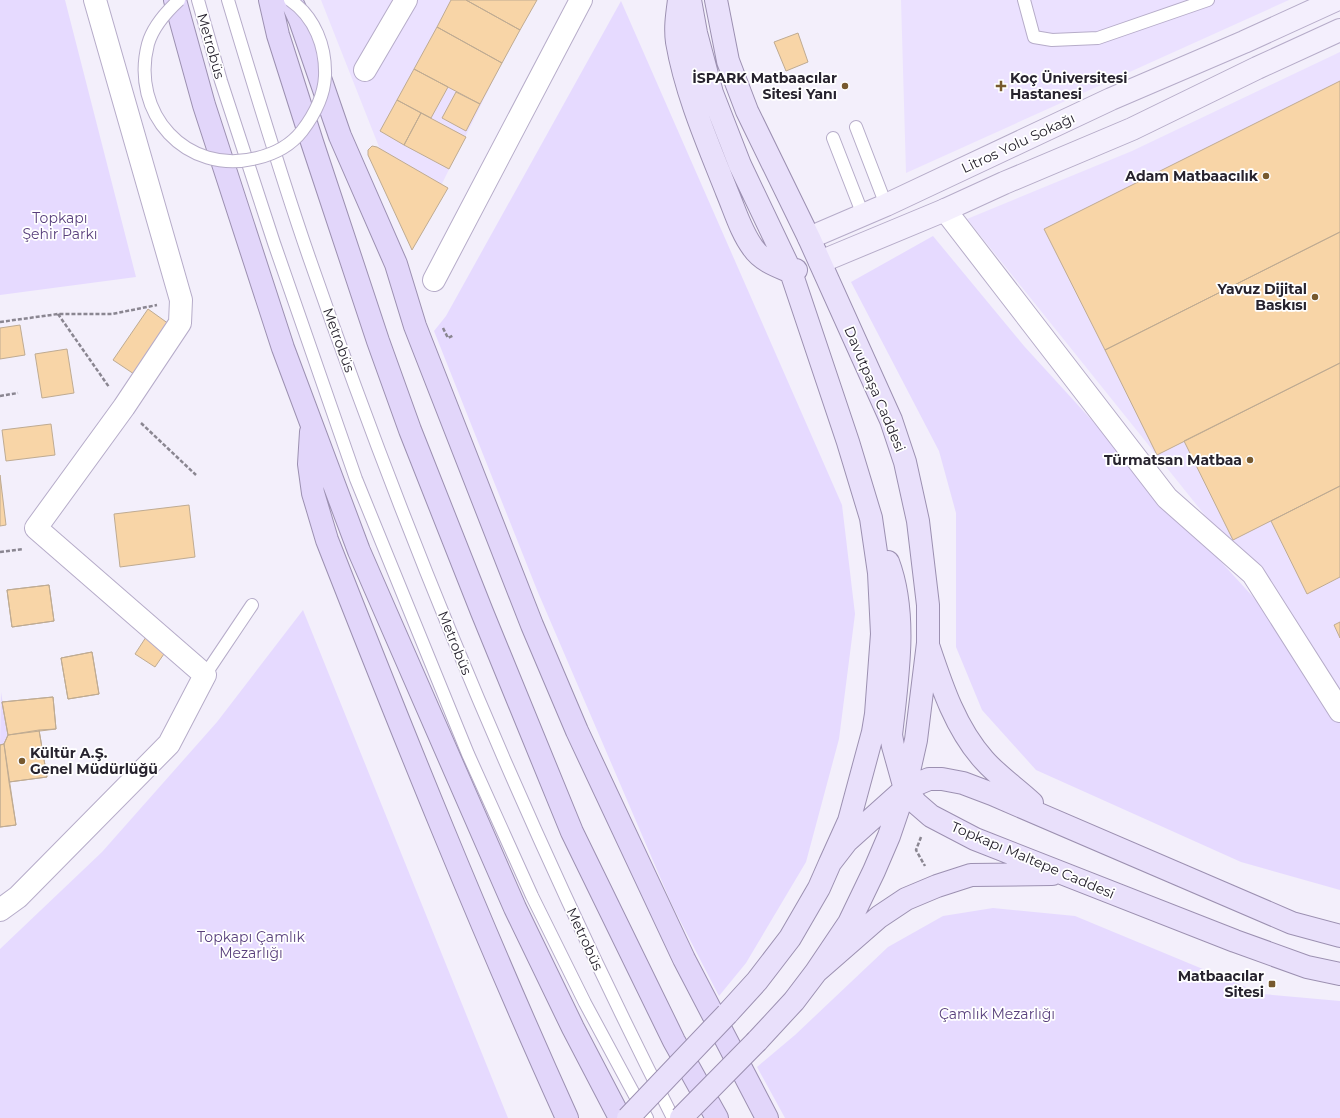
<svg xmlns="http://www.w3.org/2000/svg" width="1340" height="1118" font-family="Montserrat,sans-serif">
	<rect width="100%" height="100%" fill="#f3effb"/>
	<path fill="#ebe1ff" d="M321 0H533L415 238Z
		M901 0H1289L906 173Z
		M1340 52V697L1272 582 1228 544 967 219 1132 151Z"/>
	<path fill="#e6daff" d="M0 0H65L136 277 0 295Z
		M621 1 842 505 855 614 839 739 806 862 746 963 719 996 672 905 537 590 434 331 446 316Z
		M933 236 1024 346 1255 599 1272 582 1340 697V890L1241 862 1036 770 982 710 956 647V513L939 451 851 282Z
		M303 610 508 1118H0V949L102 852 217 722Z
		M1 692 8 735 4 744 0 745Z
		M993 908 1075 916 1263 994 1340 1001V1118H785L757 1067 795 1035 888 947 943 916Z"/>
	<path fill="#f8d5a7" stroke="#bfab92" d="M451 0H466L520 30 502 63 437 27Z
		M466 0H537L520 30Z
		M437 27 502 63 480 104 414 69Z
		M798 33 808 62 786 71 774 42Z
		M414 69 448 87 431 118 397 100Z
		M1340 81V232L1105 350 1044 229Z
		M456 92 480 104 466 131 442 118Z
		M397 100 421 113 404 145 380 131Z
		M421 113 466 137 449 169 404 145Z
		M372 146 377 147 448 188 412 250 368 155V150Z
		M1340 232V363L1157 455 1105 350Z
		M148 309 169 324 134 374 113 360Z
		M20 325 25 355 0 359V328Z
		M67 349 74 393 42 398 35 354Z
		M1340 363V486L1233 540 1184 441Z
		M51 424 55 455 6 461 2 430Z
		M0 475 6 525 0 526Z
		M1340 486V577L1307 594 1271 521Z
		M189 505 195 557 120 567 114 514Z
		M49 585 54 621 12 627 7 590Z
		M49 585 54 621 12 627 7 590Z
		M1340 622V638L1334 625Z
		M148 634 168 648 155 667 135 654Z
		M92 652 99 694 68 699 61 658Z
		M92 652 99 694 68 699 61 658Z
		M53 697 56 729 39 730 47 777 9 782 16 825 0 827V745L4 744 8 735 2 702Z
		M53 697 56 729 8 735 2 702Z
		M39 730 47 777 9 782 4 744 8 735Z
		M4 744 16 825 0 827V745Z"/>
	<g fill="none" stroke-linecap="round" stroke-linejoin="round">
		<g stroke="#b6acc9" stroke-width="14">
			<path id="service" d="M198 0 221 81 274 243 356 479 468 754 532 896 585 1003 647 1118
				M228 0C254 87 280 174 310 260 412 554 532 841 673 1118
				M1024 0 1034 37 1052 40 1098 38 1208 0
				M856 127 886 205
				M833 138 863 215
				M205 675 252 605"/>
		</g>
		<g stroke="#b6acc9" stroke-width="24">
			<path id="minor" d="M365 70 406 0
				M945 210 1167 498 1253 574 1340 711
				M434 280 581 0
				M0 910 18 897 169 744 205 675 36 528 124 407 180 323 181 300 95 0"/>
		</g>
		<g stroke="#b6acc9" stroke-width="24">
			<path id="secondary" d="M809 238 886 205 1111 99 1244 42 1336 0
				M820 262 945 210 1004 183 1132 129 1257 68 1340 30"/>
		</g>
		<g stroke="#9c90b1" stroke-width="24">
			<path id="primary" d="M679 0C677 15 675 28 677 42 686 94 708 144 727 192 735 211 741 232 753 248 762 261 777 266 791 272L796 270
				M690 0 696 33 712 93 740 165 791 272 848 442 871 518 879 573 882 634 876 714 873 732 849 821 830 863
				M716 0 728 61 747 111 809 238 891 420 905 462 918 521 928 605V643L916 740 905 789 889 836 874 871 849 923 816 972
				M888 562C908 615 897 680 891 735L893 746 905 789 916 803 931 816 975 839 1235 941 1307 967 1340 974
				M929 648C942 687 956 729 984 760 998 776 1016 788 1032 803
				M727 1014 757 981 790 938 819 888 830 863 847 841 905 789 929 779H942L963 783 992 794 1292 923 1340 936
				M757 1041 794 1001 816 972 879 917 906 899 937 886 971 875 1052 874"/>
		</g>
		<g stroke="#9c90b1" stroke-width="24">
			<path id="trunk" d="M175 0 204 105 283 348 359 551 515 908 573 1028 620 1118
				M270 0 278 35 312 142 378 341 410 430 482 612 572 832 674 1041 717 1118
				M291 0 300 20 340 136 396 264 415 326 532 625 577 731 684 959 767 1118
				M311 432 309 464 313 493 327 540C403 734 481 928 567 1118"/>
		</g>
		<path stroke="#8a8691" stroke-width="2.5" stroke-dasharray="4 2" stroke-linecap="butt" d="M58 314 109 387
			M0 322 58 314H112L157 305
			M443 328 448 338 454 335
			M0 396 18 393
			M141 423 196 475
			M0 552 23 549
			M921 837 916 850 925 866"/>
		<use href="#service" stroke="#fff" stroke-width="12"/>
		<use href="#minor" stroke="#fff" stroke-width="22"/>
		<use href="#secondary" stroke="#f4effd" stroke-width="22"/>
		<use href="#primary" stroke="#e9e0fb" stroke-width="22"/>
		<use href="#trunk" stroke="#e2d6fa" stroke-width="22"/>
		<g stroke="#b6acc9" stroke-width="14" stroke-linecap="butt">
			<path id="service-bridge" d="M179 0C166 12 153 26 148 44 130 113 186 176 257 158 274 154 291 145 302 131 315 114 324 97 325 76 326 47 315 17 290 0"/>
		</g>
		<g stroke="#9c90b1" stroke-width="24" stroke-linecap="butt">
			<path id="primary-bridge" d="M628 1118 727 1014
				M681 1118 757 1041"/>
		</g>
		<use href="#service-bridge" stroke="#fff" stroke-width="12"/>
		<use href="#primary-bridge" stroke="#e9e0fb" stroke-width="22"/>
	</g>
	<g fill="#77592e" stroke="#fff" stroke-width="1.5">
		<circle cx="845" cy="86" r="4"/>
		<path d="M999 80h4v4h4v4h-4v4h-4v-4h-4v-4h4z"/>
		<circle cx="1266" cy="176" r="4"/>
		<circle cx="1315" cy="297" r="4"/>
		<circle cx="1250" cy="460" r="4"/>
		<circle cx="22" cy="761" r="4"/>
		<rect x="1268" y="980" width="8" height="8" rx="2"/>
	</g>
	<g text-anchor="middle" dominant-baseline="central" stroke-width="3.5" stroke-linejoin="round" paint-order="stroke">
		<g font-size="14" fill="#27232e" stroke="#fff">
			<text transform="translate(211 46) rotate(74)">Metrobüs</text>
			<text transform="translate(1018 143) rotate(-25)">Litros Yolu Sokağı</text>
			<text transform="translate(339 340) rotate(70)">Metrobüs</text>
			<text transform="translate(875 389) rotate(67)">Davutpaşa Caddesi</text>
			<text transform="translate(455 643) rotate(68)">Metrobüs</text>
			<text transform="translate(1033 860) rotate(23)">Topkapı Maltepe Caddesi</text>
			<text transform="translate(585 939) rotate(65)">Metrobüs</text>
		</g>
		<g font-size="14" font-weight="bold" fill="#27232e" stroke="#fff" text-anchor="end">
			<text x="837" y="78">İSPARK Matbaacılar<tspan x="837" dy="16">Sitesi Yanı</tspan></text>
			<text x="1010" y="78" text-anchor="start">Koç Üniversitesi<tspan x="1010" dy="16">Hastanesi</tspan></text>
			<text x="1258" y="176">Adam Matbaacılık</text>
			<text x="1307" y="289">Yavuz Dijital<tspan x="1307" dy="16">Baskısı</tspan></text>
			<text x="1242" y="460">Türmatsan Matbaa</text>
			<text x="30" y="753" text-anchor="start">Kültür A.Ş.<tspan x="30" dy="16">Genel Müdürlüğü</tspan></text>
			<text x="1264" y="976">Matbaacılar<tspan x="1264" dy="16">Sitesi</tspan></text>
		</g>
		<g font-size="14" fill="#583f7c" stroke="#fff">
			<text x="60" y="218">Topkapı<tspan x="60" dy="16">Şehir Parkı</tspan></text>
			<text x="251" y="937">Topkapı Çamlık<tspan x="251" dy="16">Mezarlığı</tspan></text>
			<text x="997" y="1014">Çamlık Mezarlığı</text>
		</g>
	</g>
</svg>
